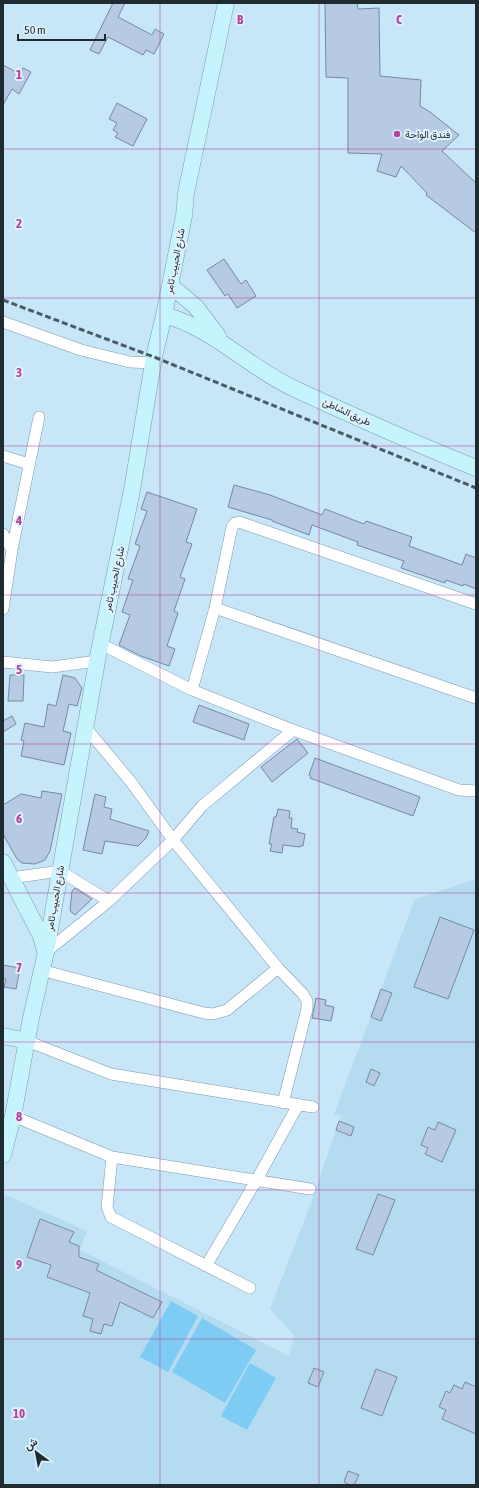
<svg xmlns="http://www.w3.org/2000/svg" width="479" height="1488" font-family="'Asap Condensed',Vazirmatn,sans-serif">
	<rect width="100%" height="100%" fill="#c7e6f7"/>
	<path fill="#b5dbf1" d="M476 879V1485H3V1200L6 1195 87 1231 80 1250 289 1356 294 1335 270 1309 311 1203 339 1121 341 1116 334 1114 415 899Z"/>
	<path fill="#7ecbf4" d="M171 1301 198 1316 168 1372 140 1357Z
		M202 1318 256 1350 225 1403 172 1372Z
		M250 1363 276 1378 247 1430 221 1416Z"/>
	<path fill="#b7cae3" stroke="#7789a0" d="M113 3H125L118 17 152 35 155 29 164 34 154 54 146 50 143 55 108 37 99 54 90 50Z
		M325 3H357L358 9 379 8 380 76 421 80 420 106 430 112 459 135 442 151 476 183V233L426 195 427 193 401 166 396 177 377 171 382 154 348 153V78L326 77Z
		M3 65 20 74 23 68 31 72 19 94 12 89 3 105Z
		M117 103 147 119 133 146 115 137 118 133 113 130 117 123 109 119Z
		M224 259 241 284 246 280 256 296 237 308 228 294 225 296 207 270Z
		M234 485 270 495 322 515 325 509 364 524 366 521 412 537 409 546 462 565 466 554 476 558V589L464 584 463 586 446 580 445 583 401 568 404 561 357 545 358 542 312 525 309 535 272 521V520L228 507Z
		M147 492 197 509 186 542 192 544 180 577 185 579 174 611 178 613 167 646 175 649 169 666 141 656 119 645 130 615 122 612 133 580 128 579 140 546 135 544 147 511 141 509Z
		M10 675H24L23 701H8Z
		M63 675 75 678 82 688 77 706 69 704 63 731 71 733 64 765 21 756 24 741 21 740 25 723 44 727 48 704 56 706Z
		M199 705 249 724 244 740 193 722Z
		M12 716 16 724 3 732V721Z
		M297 739 308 753 272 782 261 767Z
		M315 758 420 797 413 816 310 778 311 776 309 775Z
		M42 791 62 794 50 851 45 860 35 864 22 863 17 859 3 834V805L21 794 41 798Z
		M95 794 106 797 104 807 112 809 110 819 149 831 146 838 138 846 105 841 102 854 83 850Z
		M278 809 290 811 289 818H292L291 828 298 829 297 832 305 834 303 846H300V847L283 845 282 853 270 851 272 844H269L274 817H276Z
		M75 888 92 899 75 915 70 911 72 891Z
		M440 917 474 930 448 999 414 987Z
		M3 965 20 968 16 989 4 987 6 979 3 978Z
		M381 989 392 993 381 1021 371 1017Z
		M316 998 326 1000 325 1005 334 1007 331 1021 312 1018Z
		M371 1069 380 1073 374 1086 366 1082Z
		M339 1121 354 1127 351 1136 336 1130Z
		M438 1122 456 1130 442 1162 425 1154 428 1148 421 1145 428 1127 435 1130Z
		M378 1194 395 1200 373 1255 356 1249Z
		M40 1219 74 1232 69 1242 79 1246V1257L99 1264 96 1270 162 1302 153 1318 120 1302 112 1326 104 1324 101 1334 90 1331 93 1319 83 1316 90 1293 47 1277 51 1265 27 1257Z
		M314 1368 324 1372 318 1387 308 1383Z
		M376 1369 397 1377 382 1416 361 1408Z
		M465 1382 476 1387V1434L442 1419 446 1410 439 1407 446 1391 450 1393 454 1385 462 1389Z
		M348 1471 359 1475 354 1485H350L344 1482Z"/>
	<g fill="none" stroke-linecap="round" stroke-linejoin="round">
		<g stroke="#7e9aab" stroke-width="12">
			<path id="street" d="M3 322 81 350 130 362 154 363
				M3 456 29 464
				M3 534 12 550
				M215 608 476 698
				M3 609 12 550 39 417
				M101 644 192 690 293 730 459 790 476 791
				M3 662 52 667 97 661
				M192 690 215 608 232 527 235 523 239 522 476 604
				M86 728 131 782 173 840 278 968 303 994 307 1001V1009L283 1103
				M11 878 60 871 109 901
				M46 952 109 901 173 840 202 806 293 730
				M41 970 204 1013 213 1014 227 1010 278 968
				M27 1041 111 1074 313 1107
				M13 1116 112 1157 310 1189
				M112 1157 107 1207 111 1217 250 1288
				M206 1266 256 1181 298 1105"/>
		</g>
		<g stroke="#7e9aab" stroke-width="17">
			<path id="secondary" d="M170 285 196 307 218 336
				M164 315C213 328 248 367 293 388 353 416 414 443 476 468
				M3 862 41 936 45 951
				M3 1036 27 1041
				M3 1155 13 1116 31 1018 46 952 97 661 132 490 154 357 164 315 184 216 186 193 226 3"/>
		</g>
		<use href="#street" stroke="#fff" stroke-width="11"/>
		<use href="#secondary" stroke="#c6f4fc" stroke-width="16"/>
		<path stroke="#4b5b64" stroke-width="3" stroke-dasharray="6 3" stroke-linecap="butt" d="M3 300 154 357 476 488"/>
	</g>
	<path fill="none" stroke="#b5429b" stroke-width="1" stroke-opacity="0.55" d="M160 3V1485M319 3V1485M3 149H476M3 298H476M3 446H476M3 595H476M3 744H476M3 893H476M3 1042H476M3 1190H476M3 1339H476"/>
	<circle fill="#b5429b" stroke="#dff1fc" stroke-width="1.5" cx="397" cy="134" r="4"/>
	<g text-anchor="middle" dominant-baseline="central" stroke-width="4" stroke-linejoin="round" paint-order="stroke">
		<g font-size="10" fill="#1f2a31" stroke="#dff1fc" text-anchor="start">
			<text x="405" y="134">فندق الواحة</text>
		</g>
		<g font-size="10" fill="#1f2a31" stroke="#dff1fc">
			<text transform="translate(175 261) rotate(-79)">شارع الحبيب ثامر</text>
			<text transform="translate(347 412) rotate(25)">طريق الشاطئ</text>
			<text transform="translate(114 579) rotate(-78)">شارع الحبيب ثامر</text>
			<text transform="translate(55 898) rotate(-80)">شارع الحبيب ثامر</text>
		</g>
	</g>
	<g font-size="13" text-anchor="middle" font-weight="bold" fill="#b5429b" stroke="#dff1fc" stroke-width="4" stroke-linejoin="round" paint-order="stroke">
		<text x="240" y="24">B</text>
		<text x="399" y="24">C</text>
		<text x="19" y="79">1</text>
		<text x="19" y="228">2</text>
		<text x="19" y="377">3</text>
		<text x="19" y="525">4</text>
		<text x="19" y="674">5</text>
		<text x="19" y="823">6</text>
		<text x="19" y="972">7</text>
		<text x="19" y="1121">8</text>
		<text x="19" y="1269">9</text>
		<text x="19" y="1418">10</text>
	</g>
	<rect width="479" height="1488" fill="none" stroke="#1f2a31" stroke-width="8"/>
	<g transform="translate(36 1452) rotate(328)" stroke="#dff1fc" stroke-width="3" paint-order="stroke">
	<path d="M0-3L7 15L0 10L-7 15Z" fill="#1f2a31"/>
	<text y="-6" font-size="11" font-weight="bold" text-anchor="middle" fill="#1f2a31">ش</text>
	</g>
	<path d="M18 34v6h87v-6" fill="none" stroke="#1f2a31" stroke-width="2"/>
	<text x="24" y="34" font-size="12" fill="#1f2a31" stroke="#dff1fc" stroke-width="3" paint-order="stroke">50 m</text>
</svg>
